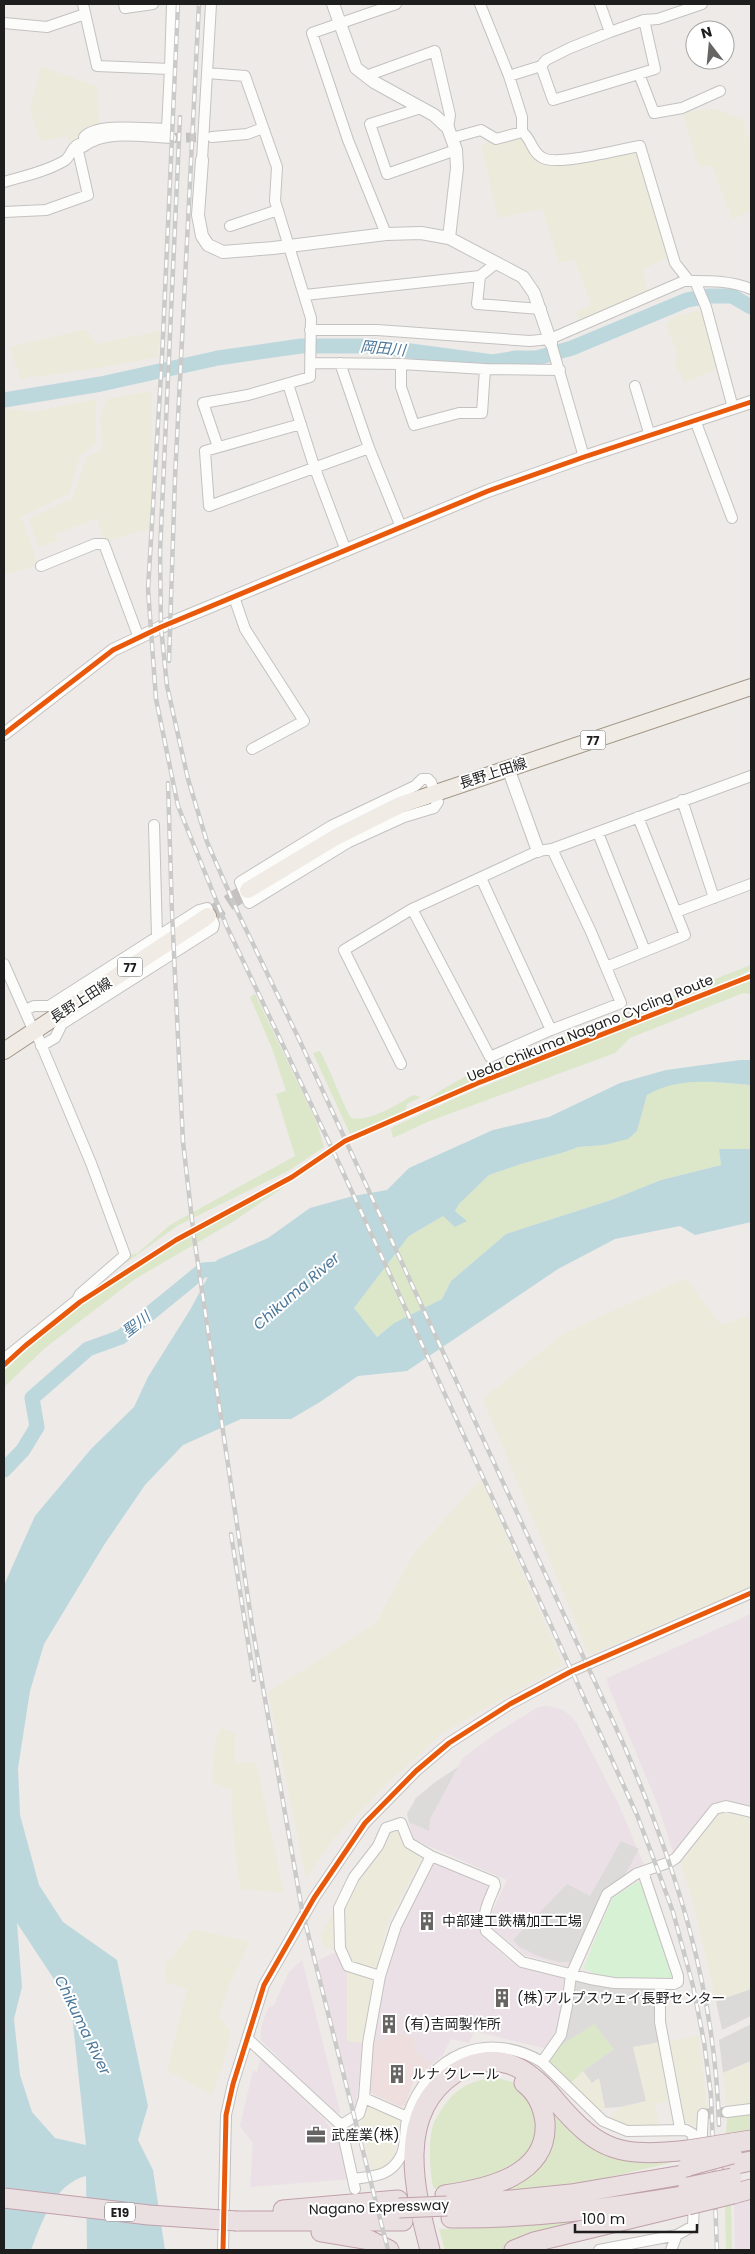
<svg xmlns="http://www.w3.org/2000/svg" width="755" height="2254" font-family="Poppins,'Noto Sans JP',sans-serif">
	<rect width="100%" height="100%" fill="#edeae7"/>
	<path fill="#dcdad9" d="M751 1989V2016L722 2030 716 2001Z
		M751 2024V2061L723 2073 719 2040Z"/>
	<path fill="#eedfde" d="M389 2030 416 2038 413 2050 432 2064 413 2083 405 2105 401 2107 369 2092 372 2040Z"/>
	<path fill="#eae0e6" d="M751 1614V1808L720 1804 674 1855 659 1808 608 1685 607 1678Z
		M547 1706 564 1710 576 1722 620 1807 645 1868 604 1893 572 1968 525 1955 495 1930 492 1926 491 1914 507 1880 413 1839 407 1814 416 1798 434 1783 458 1767 463 1758 498 1732 538 1707Z
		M434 1861 487 1885 488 1889 474 1922 485 1938 509 1960 519 1967 566 1977 558 2034 547 2049 474 2031 469 2043 451 2039 442 2056 432 2064 413 2050 416 2038 389 2030 387 2041 372 2040 387 1960 408 1906Z
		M338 1951 347 1972V2040L362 2043 356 2113 317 1961Z
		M302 1960 340 2112 335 2115 261 2040V2027L268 2008 274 2005 289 1972Z
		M261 2058 323 2118 343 2146 349 2179 250 2187 253 2143 240 2126 253 2071 257 2072Z
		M751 2197V2250H735L734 2202Z"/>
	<path fill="#ecebdb" d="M41 67 97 86 99 123 85 129 71 143 67 136 41 142 30 110Z
		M716 109 743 120 751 148V211L732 219 712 166 698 167 683 112Z
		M520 137 545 164 638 148 670 256 642 270 648 292 580 321 575 312 592 305 574 259 559 263 542 209 498 218 481 144Z
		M698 311 706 312 719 369 684 382 674 362 677 354 666 324 676 316Z
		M86 329 96 344 160 331 158 357 105 367 20 379 10 347Z
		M152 391 151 528 105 542 97 518 56 534 57 541 39 547 29 521 31 517 72 499 87 457 103 449 100 417 107 399Z
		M96 399V444L81 454 69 494 21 517 38 564 10 574 4 573V408L33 412Z
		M686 1278 721 1325 751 1315V1587L589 1655 483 1399 564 1333Z
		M481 1479 563 1665 442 1733 387 1784 334 1838 306 1878 268 1692 375 1624 414 1553Z
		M221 1728 235 1733V1763L256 1762 284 1893 240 1889 233 1830 232 1790 212 1782 215 1743Z
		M717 1812 751 1817V1989L716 2001 692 1899 681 1864 691 1845Z
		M400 1827 423 1856 390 1919 385 1933 376 1972 348 1961 343 1949 341 1909 388 1830Z
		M336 1907V1944L333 1950 324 1946 320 1937Z
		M193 1929 250 1942 229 1985 219 2017 231 2032 224 2062 212 2095 167 2070 187 1989 165 1982 166 1962 174 1956Z
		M347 1972 371 1977 374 1984 362 2043 347 2041Z
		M699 2035 707 2109 695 2113 698 2127 682 2121 668 2042Z
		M660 2042 671 2101 655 2104 659 2127 625 2126 612 2121 610 2117 612 2112 620 2110V2107L646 2101 633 2047Z
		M751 2061V2105L727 2107 723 2073Z
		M583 2071 592 2082 599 2078 605 2108 602 2111 598 2112 570 2084Z
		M368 2105 401 2119 395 2155 384 2167 372 2171 360 2123Z"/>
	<path fill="#dbe7c8" d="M751 965V969L742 975 424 1102 441 1090 470 1074Z
		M751 980V994L743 993 630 1038 615 1053 427 1122 393 1138 391 1128 456 1098 613 1033Z
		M255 994 317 1123 324 1147 288 1171 177 1226 85 1292 128 1256 138 1253 170 1225 295 1156 276 1094 286 1091 272 1048 250 997Z
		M320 1051C332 1073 339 1097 351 1118 367 1123 399 1104 413 1095L421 1097 407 1104 406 1111 350 1134 313 1053Z
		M694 1080 751 1085V1149H719L721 1165 661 1180 611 1200 506 1234 451 1281 442 1299 394 1323 376 1337 354 1308 409 1236 443 1216 467 1221 455 1211 459 1204 489 1175 521 1164 565 1152 578 1147 604 1145 637 1131 647 1095 662 1086Z
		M332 1158 300 1176 231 1223 135 1279 45 1348 4 1387V1370C99 1278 217 1221 332 1158Z
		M594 2023 614 2049 583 2071 570 2084 548 2063V2059L561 2041 563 2044Z
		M497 2078 512 2082 522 2088 537 2106 536 2141 519 2164 466 2186 436 2189 433 2187C430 2168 428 2144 433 2125 434 2121 438 2116 440 2112 454 2089 471 2079 497 2078Z
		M546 2098 583 2137 687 2159 575 2185 485 2196 527 2174Z
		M751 2113V2131L726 2136 727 2118Z
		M731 2202 732 2250H726L725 2203Z
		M660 2206 518 2241 501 2250H445L439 2229C513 2229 587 2216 660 2206Z"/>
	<path fill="#d7f1d5" d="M637 1882H640L649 1900 674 1976 671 1981 595 1977 591 1971 583 1969 612 1898Z"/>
	<path fill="#dddbda" d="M458 1767 430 1819 429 1831 409 1822 407 1814 416 1798 434 1783Z
		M621 1841 639 1849 622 1880 604 1893 574 1962H559L540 1957 520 1947 513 1940 567 1884 590 1896Z
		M578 1979 658 1989 660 2042 633 2047 646 2101 620 2107 605 2108 599 2078 592 2083 583 2071 614 2049 594 2024 563 2044 561 2041 574 1982Z"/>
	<path fill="#bdd8dd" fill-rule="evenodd" d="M740 1060H751V1085C714 1082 680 1076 647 1095L637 1131 628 1139 604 1145 578 1147 565 1152 521 1164 489 1175 459 1204 455 1211 467 1221 455 1227 443 1216 409 1236 354 1308 377 1337 394 1323 442 1299 451 1281 506 1234 611 1200 661 1180 721 1165 719 1149H751V1222L695 1235 680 1226 615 1239 558 1269 407 1371 358 1376 320 1402 291 1419H241L183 1445 145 1485 104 1545 44 1644 30 1691 18 1768 20 1815 39 1885 63 1922 117 1960 148 2106 138 2140 153 2170 165 2250H87L86 2176C54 2184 42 2222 31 2250H4V1585L35 1516 91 1449 134 1407 148 1377 190 1310 217 1260 268 1238 310 1208 353 1196 387 1190 409 1168 493 1130 549 1117 620 1083 666 1070ZM17 1923 71 2005 86 2145 55 2138 32 2112 20 2075 14 2019 22 1987Z"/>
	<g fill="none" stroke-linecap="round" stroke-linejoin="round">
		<path stroke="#bdd8dd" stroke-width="15" d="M4 400 101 384 218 358 301 346H373L493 362 516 358H537L572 348 687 300 709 296H732L751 307
			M4 1470 23 1450 37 1427 32 1398 88 1349 121 1337 203 1270 232 1268"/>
		<path stroke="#c4c1bf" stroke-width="10" stroke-dasharray="10 5" stroke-linecap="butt" d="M171 138 211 137
			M703 2114 727 2112"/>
		<path stroke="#c4c1bf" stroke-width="16" stroke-dasharray="16 8" stroke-linecap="butt" d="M208 916 248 890"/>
		<g stroke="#c4c2c1" stroke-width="12">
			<path id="minor" d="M83 4 97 66 170 69 172 4
				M124 4 125 8 153 4
				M480 4 509 76 541 66 546 60 570 48 610 32 644 20 658 19 702 4
				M600 4 610 32
				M4 23 47 27 85 14
				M541 66 553 100 655 69 644 20
				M207 73 245 76 277 167 275 201 311 318 310 377 248 395 203 403 218 447
				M639 74 654 113 682 108 720 91
				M366 76 435 51 450 115 448 128
				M509 76 522 117V132
				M421 108 370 124 387 174 456 150
				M522 132C532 139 531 152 543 158 559 166 620 149 640 146L675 263 689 281
				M212 137 247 134 263 128
				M452 138 481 130 496 139 522 132
				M86 144 84 137C97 122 147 129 167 129L170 69
				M83 147C105 129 144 137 171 138
				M202 160 211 4
				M4 182C24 176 45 172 64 161 71 157 71 147 79 144L78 151 88 195 46 210 4 212
				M230 226 278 210
				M386 234 348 140 312 33 396 4
				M480 276 477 304 541 309
				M695 281 706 307 733 408
				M305 295 480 276 495 264
				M310 330H377L530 341 550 339 684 281C706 281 730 280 751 289
				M551 343 584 457
				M311 363 401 364 485 369 560 370
				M340 363 369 448 401 527
				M401 364V387L414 425 459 413H482L485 369
				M288 384 314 466 346 551
				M635 386 650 436
				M695 420 732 518
				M301 424 205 451 209 506 369 448
				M41 566 95 544H104L139 638
				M234 597 245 629 304 721 252 749
				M422 779H428L431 782 438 802 434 808 404 817 349 842 249 903 240 882 331 826 415 786Z
				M682 800 714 898
				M154 825 157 937
				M598 833 645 951
				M481 878 551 1030
				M412 909 490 1057 551 1030 621 1003 591 932 552 849
				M676 912 751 884
				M4 964 31 1025 35 1030 91 1163 125 1255 80 1294 77 1300 4 1359
				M606 967 685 935 638 817
				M25 1010 34 1006H49L199 910 207 908 214 924 213 928 62 1024 55 1038 41 1046
				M401 1064 344 950 412 909 538 851 552 849 751 776
				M380 1976 348 1966 340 1948 339 1908 354 1877 378 1846 386 1828 401 1823 409 1843 431 1856
				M660 1984V2022L680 2128
				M248 2039 341 2125 355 2189
				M542 2062 561 2035 567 2006 571 1975 607 1894 636 1874 670 1862 676 1858 715 1809 726 1806 751 1812
				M364 2098 407 2117
				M727 2112 751 2109
				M341 2125 359 2114 364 2098 368 2043 380 1976 396 1926 431 1856 494 1882 495 1886C489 1901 481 1914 486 1931L522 1962 590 1979 614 1983 674 1984 678 1982V1976L645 1878V1871
				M701 2151 703 2114
				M353 2179C373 2176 390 2177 401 2156 407 2145 404 2127 408 2115 429 2055 486 2029 542 2062L603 2121 627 2131 686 2130 693 2134 694 2152
				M223 2250 226 2115 233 2084 264 1985 314 1898 365 1823 416 1771 449 1743 510 1704 572 1671 751 1593
				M599 2250 677 2235 693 2226 694 2201
				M671 2250 677 2235"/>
		</g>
		<g stroke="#c4c2c1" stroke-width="14">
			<path id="tertiary" d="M333 4 356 68 374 82 434 115 448 128 456 150 457 168 449 238
				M202 160 198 215 202 236 208 245 223 252 273 248 386 234 421 233 449 238 523 277 534 293 551 343
				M4 734 113 650 161 627 488 491 584 457 751 402
				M508 768 538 851"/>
		</g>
		<g stroke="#a29685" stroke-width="18">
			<path id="primary" d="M248 890 336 837 400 805 751 687
				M4 1051 208 916"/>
		</g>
		<g stroke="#c0a0ab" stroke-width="21">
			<path id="motorway" d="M732 2143 751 2140
				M732 2165 751 2161
				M733 2194 751 2189
				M445 2195C486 2189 549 2176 545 2122 543 2106 536 2092 524 2083
				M449 2206 571 2194 688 2174
				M283 2210 398 2200
				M451 2218C530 2219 610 2208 688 2195
				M237 2221H403
				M321 2232 369 2240 389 2250
				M430 2250C415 2192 394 2113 455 2073 470 2063 491 2058 509 2064 528 2070 543 2085 556 2101 600 2153 621 2157 688 2150
				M514 2250 534 2242 687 2205"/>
		</g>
		<use href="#minor" stroke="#fcfcfb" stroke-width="10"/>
		<use href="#tertiary" stroke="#fcfcfb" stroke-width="12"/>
		<use href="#primary" stroke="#f0ebe5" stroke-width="16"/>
		<use href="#motorway" stroke="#eadfe1" stroke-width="19"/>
		<g stroke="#cacac9" stroke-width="4.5">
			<path id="rail" d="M178 4 162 358 148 589 156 699 178 806 227 927 336 1157 570 1667 637 1815 657 1868 673 1912 693 1986 704 2042 711 2095 717 2250
				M180 117 160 552 161 627 167 686 188 779 207 842 239 915 298 1037 623 1743C676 1867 715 1988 719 2125
				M169 661 175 478 199 4
				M168 783 172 912 183 1142 194 1237 252 1625 302 1910 388 2250
				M231 1534 254 1680"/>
		</g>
		<use href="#rail" stroke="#fff" stroke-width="2.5" stroke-dasharray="8" stroke-linecap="butt"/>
		<g stroke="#c0a0ab" stroke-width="21" stroke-linecap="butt">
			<path id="motorway-bridge" d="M688 2150 732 2143
				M688 2166 732 2154
				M688 2187 732 2178
				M4 2198 149 2215 237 2221
				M688 2205 733 2194
				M399 2208 447 2206"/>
		</g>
		<use href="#motorway-bridge" stroke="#eadfe1" stroke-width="19"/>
		<g stroke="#fff" stroke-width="8">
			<path id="cycleway" d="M4 734 113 650 161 627 488 491 584 457 751 402
				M4 1365 25 1346 80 1302 176 1240 292 1177 345 1141 478 1083 751 976
				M223 2250 226 2115 233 2084 264 1985 314 1898 365 1823 416 1771 449 1743 510 1704 572 1671 751 1593"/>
		</g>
		<use href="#cycleway" stroke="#e8590c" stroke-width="5"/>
	</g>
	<defs>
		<g id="building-bare" transform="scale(1.5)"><path d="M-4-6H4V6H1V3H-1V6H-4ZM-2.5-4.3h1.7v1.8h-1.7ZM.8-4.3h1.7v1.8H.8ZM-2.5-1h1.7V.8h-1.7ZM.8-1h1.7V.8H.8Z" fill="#666564" stroke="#fff" stroke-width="2.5" paint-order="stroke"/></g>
		<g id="office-bare" transform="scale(1.5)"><path d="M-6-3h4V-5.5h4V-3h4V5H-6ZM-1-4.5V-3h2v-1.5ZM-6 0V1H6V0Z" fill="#666564" stroke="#fff" stroke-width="2.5" paint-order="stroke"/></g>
	</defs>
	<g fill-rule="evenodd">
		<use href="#building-bare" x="427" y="1921"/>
		<use href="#building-bare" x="502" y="1998"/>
		<use href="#building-bare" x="389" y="2024"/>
		<use href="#building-bare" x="397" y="2074"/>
		<use href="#office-bare" x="316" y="2135"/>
	</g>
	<g text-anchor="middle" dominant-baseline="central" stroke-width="4" stroke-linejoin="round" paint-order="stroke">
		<g fill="#fff" stroke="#626262" stroke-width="1">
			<rect x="580.5" y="730.5" width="25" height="19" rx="4"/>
			<rect x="117.5" y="957.5" width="25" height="19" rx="4"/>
			<rect x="105" y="2202.5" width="30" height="19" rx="4"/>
		</g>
		<g font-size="12" font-weight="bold" fill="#1e1e1e">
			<text x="593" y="740">77</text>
			<text x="130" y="967">77</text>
			<text x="120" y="2212">E19</text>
		</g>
		<g font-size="14" fill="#1e1e1e" stroke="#fff">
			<text transform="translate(493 773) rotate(-18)">長野上田線</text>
			<text transform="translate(81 1000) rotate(-33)">長野上田線</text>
			<text transform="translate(590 1028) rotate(-22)">Ueda Chikuma Nagano Cycling Route</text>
			<text transform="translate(379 2207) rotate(-2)">Nagano Expressway</text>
		</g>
		<g font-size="14" fill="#1e1e1e" stroke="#fff" text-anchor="start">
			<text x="442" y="1921">中部建工鉄構加工工場</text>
			<text x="517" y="1998">(株)アルプスウェイ長野センター</text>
			<text x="404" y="2024">(有)吉岡製作所</text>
			<text x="412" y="2074">ルナ クレール</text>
			<text x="331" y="2135">武産業(株)</text>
		</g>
		<g font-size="15" font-style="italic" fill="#4b7799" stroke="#fff">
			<text transform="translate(383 348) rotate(5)">岡田川</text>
			<text transform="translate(296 1291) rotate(-41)">Chikuma River</text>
			<text transform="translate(136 1324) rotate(-38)">聖川</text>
			<text transform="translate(83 2025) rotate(64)">Chikuma River</text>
		</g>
	</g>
	<rect width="755" height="2254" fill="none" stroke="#1e1e1e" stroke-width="10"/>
	<g transform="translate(710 45) rotate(344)"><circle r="24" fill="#ffffff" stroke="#a5a5a5"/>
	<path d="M0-4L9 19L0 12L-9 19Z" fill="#666564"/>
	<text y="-8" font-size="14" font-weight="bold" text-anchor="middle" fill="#1e1e1e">N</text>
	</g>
	<path d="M575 2224v8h122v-8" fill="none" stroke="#1e1e1e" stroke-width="2.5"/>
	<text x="582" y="2224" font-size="15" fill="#1e1e1e" stroke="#ffffff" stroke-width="4" paint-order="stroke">100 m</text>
</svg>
